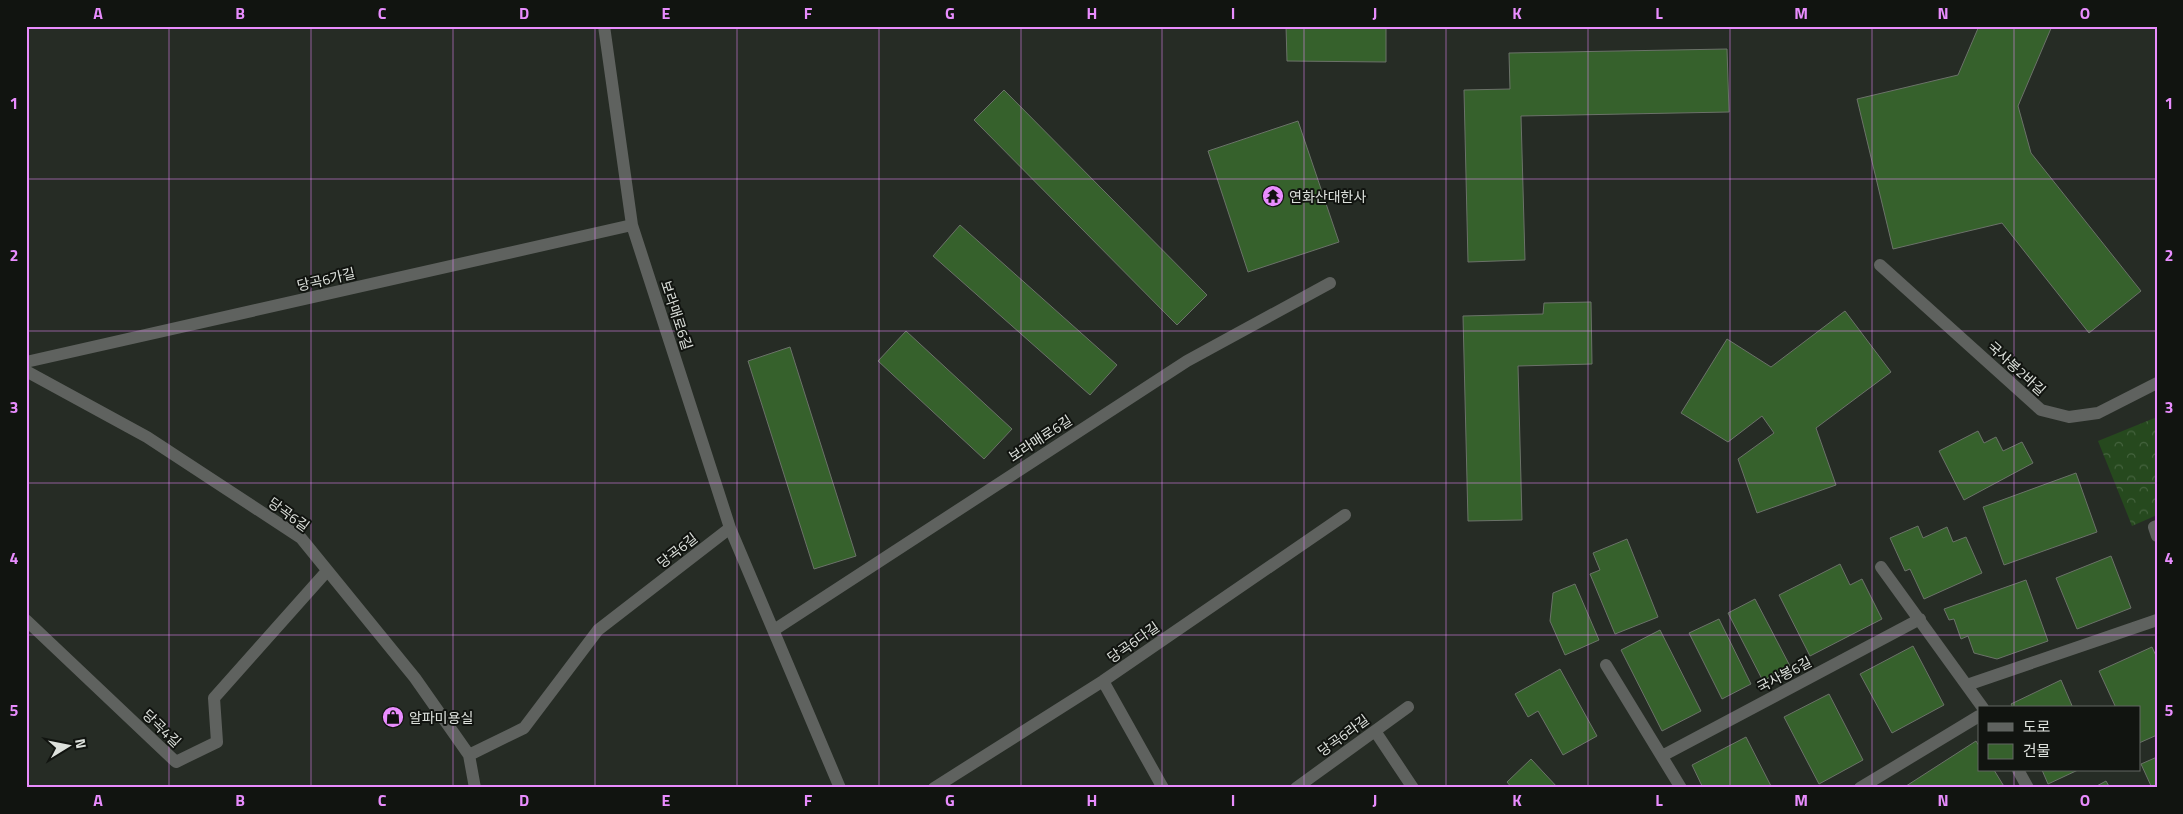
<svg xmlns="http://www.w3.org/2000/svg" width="2183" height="814" font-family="'Titillium Web','Noto Sans KR',sans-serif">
	<defs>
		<pattern id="forest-crowns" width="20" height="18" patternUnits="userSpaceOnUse" patternTransform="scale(1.25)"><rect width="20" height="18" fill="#26491e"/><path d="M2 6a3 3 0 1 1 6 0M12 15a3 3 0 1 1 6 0" fill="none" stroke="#45633e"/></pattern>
	</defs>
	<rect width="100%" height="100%" fill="#262c25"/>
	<path fill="url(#forest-crowns)" d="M2157 417V515L2132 526 2098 441Z"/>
	<path fill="#36612c" stroke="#6b7269" d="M1286 26H1386V62L1287 61Z
		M1979 26H2052L2018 106 2031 153 2141 291 2089 333 2002 223 1893 249 1857 99 1958 75Z
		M1727 49 1729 112 1521 116 1525 260 1468 262 1464 90 1510 89 1509 53Z
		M1004 90 1207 295 1177 325 974 120Z
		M1298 121 1339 242 1248 272 1208 151Z
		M960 225 1117 365 1090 395 933 256Z
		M1591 302 1592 364 1518 366 1522 520 1468 521 1463 316 1543 314 1544 303Z
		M1845 311 1891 372 1816 428 1836 485 1757 513 1738 459 1774 433 1762 416 1728 442 1681 413 1727 339 1771 367Z
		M906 331 1012 429 984 459 878 361Z
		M790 347 856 556 814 569 748 361Z
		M1978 431 1984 443 1996 437 2003 451 2022 442 2033 463 1964 500 1939 451Z
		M2076 473 2097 532 2004 565 1983 507Z
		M1918 526 1923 538 1947 527 1953 542 1966 537 1982 573 1924 599 1910 569 1905 571 1890 538Z
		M1627 539 1658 617 1615 634 1590 574 1600 570 1593 553Z
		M2111 556 2131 608 2077 629 2056 578Z
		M1840 564 1850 585 1862 579 1882 619 1810 656 1779 595Z
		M2026 580 2048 641 1997 659 1974 653 1968 636 1961 639 1954 619 1949 620 1944 609Z
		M1575 584 1599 640 1565 655 1550 621 1553 593Z
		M1755 599 1790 666 1763 681 1728 613Z
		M1719 619 1751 684 1722 699 1689 633Z
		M1660 630 1701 711 1662 731 1621 650Z
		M1913 646 1944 705 1892 733 1860 674Z
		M2152 647 2157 658V735L2139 743V708H2116L2099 671Z
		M1560 669 1597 736 1563 755 1538 711 1528 717 1515 694Z
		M2061 680 2073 708H2013L2011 704Z
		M1829 694 1863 760 1819 784 1784 717Z
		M1746 737 1772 788H1703L1692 765Z
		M1976 741 1979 746V770H1994L2005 788H1903Z
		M2157 757V788H2152L2141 764Z
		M1531 759 1558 788H1512L1507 782Z
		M2042 770H2078L2048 784Z
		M2106 781 2110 788H2093Z"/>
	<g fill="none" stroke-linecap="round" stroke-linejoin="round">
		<path stroke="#5f625f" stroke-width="12" d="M604 26 632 225 730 528 840 788
			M1880 265 2041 410 2069 417 2098 413 2157 383
			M26 362 632 225
			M26 371 147 437 301 538 415 678 469 755 475 788
			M2157 526 2154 527 2157 536
			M1881 567 1983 708
			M26 620 176 762 217 742 214 698 327 571
			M774 630 1187 361 1330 283
			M1606 665 1681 788
			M1103 681 1163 788
			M1967 685 2157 620
			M1375 731 1413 788
			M469 755 524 728 598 630 730 528
			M1662 756 1920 619
			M2018 770 2028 788
			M934 788 1103 681 1345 515
			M1296 788 1408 707
			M1860 788 1979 716"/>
	</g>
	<path fill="none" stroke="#e98dfe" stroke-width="1" stroke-opacity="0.55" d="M169 26V788M311 26V788M453 26V788M595 26V788M737 26V788M879 26V788M1021 26V788M1162 26V788M1304 26V788M1446 26V788M1588 26V788M1730 26V788M1872 26V788M2014 26V708M26 179H2157M26 331H2157M26 483H2157M26 635H2157M2014 770V788"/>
	<defs>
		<g id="temple-disc" transform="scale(1.125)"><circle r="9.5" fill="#e98dfe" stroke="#111410"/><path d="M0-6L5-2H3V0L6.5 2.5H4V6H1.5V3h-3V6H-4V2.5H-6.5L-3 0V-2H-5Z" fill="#111"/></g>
		<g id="shop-disc" transform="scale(1.125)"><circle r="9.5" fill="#e98dfe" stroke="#111410"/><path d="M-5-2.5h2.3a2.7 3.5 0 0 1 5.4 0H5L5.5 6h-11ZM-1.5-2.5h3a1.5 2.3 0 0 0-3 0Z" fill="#111"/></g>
	</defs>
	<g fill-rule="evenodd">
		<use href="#temple-disc" x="1273" y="196"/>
		<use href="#shop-disc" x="393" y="717"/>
	</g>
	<g text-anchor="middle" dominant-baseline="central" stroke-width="4" stroke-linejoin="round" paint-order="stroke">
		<g font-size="14" fill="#dde1dc" stroke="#111410" text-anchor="start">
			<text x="1289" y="196">연화산대한사</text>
			<text x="409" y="717">알파미용실</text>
		</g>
		<g font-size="14" fill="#dde1dc" stroke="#111410">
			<text transform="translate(326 279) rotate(-13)">당곡6가길</text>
			<text transform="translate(677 315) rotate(72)">보라매로6길</text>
			<text transform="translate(2017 368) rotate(42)">국사봉2바길</text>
			<text transform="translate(1040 438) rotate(-33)">보라매로6길</text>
			<text transform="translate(289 514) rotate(36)">당곡6길</text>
			<text transform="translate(677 550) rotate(-38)">당곡6길</text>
			<text transform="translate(1133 642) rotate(-35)">당곡6다길</text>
			<text transform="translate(1784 674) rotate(-28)">국사봉6길</text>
			<text transform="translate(162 728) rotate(44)">당곡4길</text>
			<text transform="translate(1343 735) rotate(-36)">당곡6라길</text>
		</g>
	</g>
	<rect width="2183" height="814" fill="none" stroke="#111410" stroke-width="55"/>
	<rect x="1978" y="706" width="162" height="65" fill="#111410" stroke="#636662"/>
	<rect x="1988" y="723" width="25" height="8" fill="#5f625f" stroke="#636662"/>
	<text x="2023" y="732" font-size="15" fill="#dde1dc">도로</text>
	<rect x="1988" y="744" width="25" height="15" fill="#36612c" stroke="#636662"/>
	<text x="2023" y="756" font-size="15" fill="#dde1dc">건물</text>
	<g transform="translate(68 746) rotate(80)" stroke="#111410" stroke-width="4" paint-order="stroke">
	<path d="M0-4L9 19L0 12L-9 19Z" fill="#dde1dc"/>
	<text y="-8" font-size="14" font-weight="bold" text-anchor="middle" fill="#dde1dc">N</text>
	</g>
	<rect x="28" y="28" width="2128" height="758" fill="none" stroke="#e98dfe" stroke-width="2"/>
	<g font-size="16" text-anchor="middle" font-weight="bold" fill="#e98dfe">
		<text x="98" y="19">A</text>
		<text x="240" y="19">B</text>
		<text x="382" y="19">C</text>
		<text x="524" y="19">D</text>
		<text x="666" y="19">E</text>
		<text x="808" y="19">F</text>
		<text x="950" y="19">G</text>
		<text x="1092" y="19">H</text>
		<text x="1233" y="19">I</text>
		<text x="1375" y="19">J</text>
		<text x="1517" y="19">K</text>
		<text x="1659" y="19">L</text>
		<text x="1801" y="19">M</text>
		<text x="1943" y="19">N</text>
		<text x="2085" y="19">O</text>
		<text x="14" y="109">1</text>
		<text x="2169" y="109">1</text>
		<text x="14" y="261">2</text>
		<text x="2169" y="261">2</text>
		<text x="14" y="413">3</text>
		<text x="2169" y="413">3</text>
		<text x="14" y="564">4</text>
		<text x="2169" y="564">4</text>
		<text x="14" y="716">5</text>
		<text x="2169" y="716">5</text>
		<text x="98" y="806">A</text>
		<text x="240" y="806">B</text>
		<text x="382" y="806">C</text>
		<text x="524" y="806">D</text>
		<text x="666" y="806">E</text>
		<text x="808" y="806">F</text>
		<text x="950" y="806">G</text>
		<text x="1092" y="806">H</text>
		<text x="1233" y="806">I</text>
		<text x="1375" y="806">J</text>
		<text x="1517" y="806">K</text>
		<text x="1659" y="806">L</text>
		<text x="1801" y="806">M</text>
		<text x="1943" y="806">N</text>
		<text x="2085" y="806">O</text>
	</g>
</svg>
